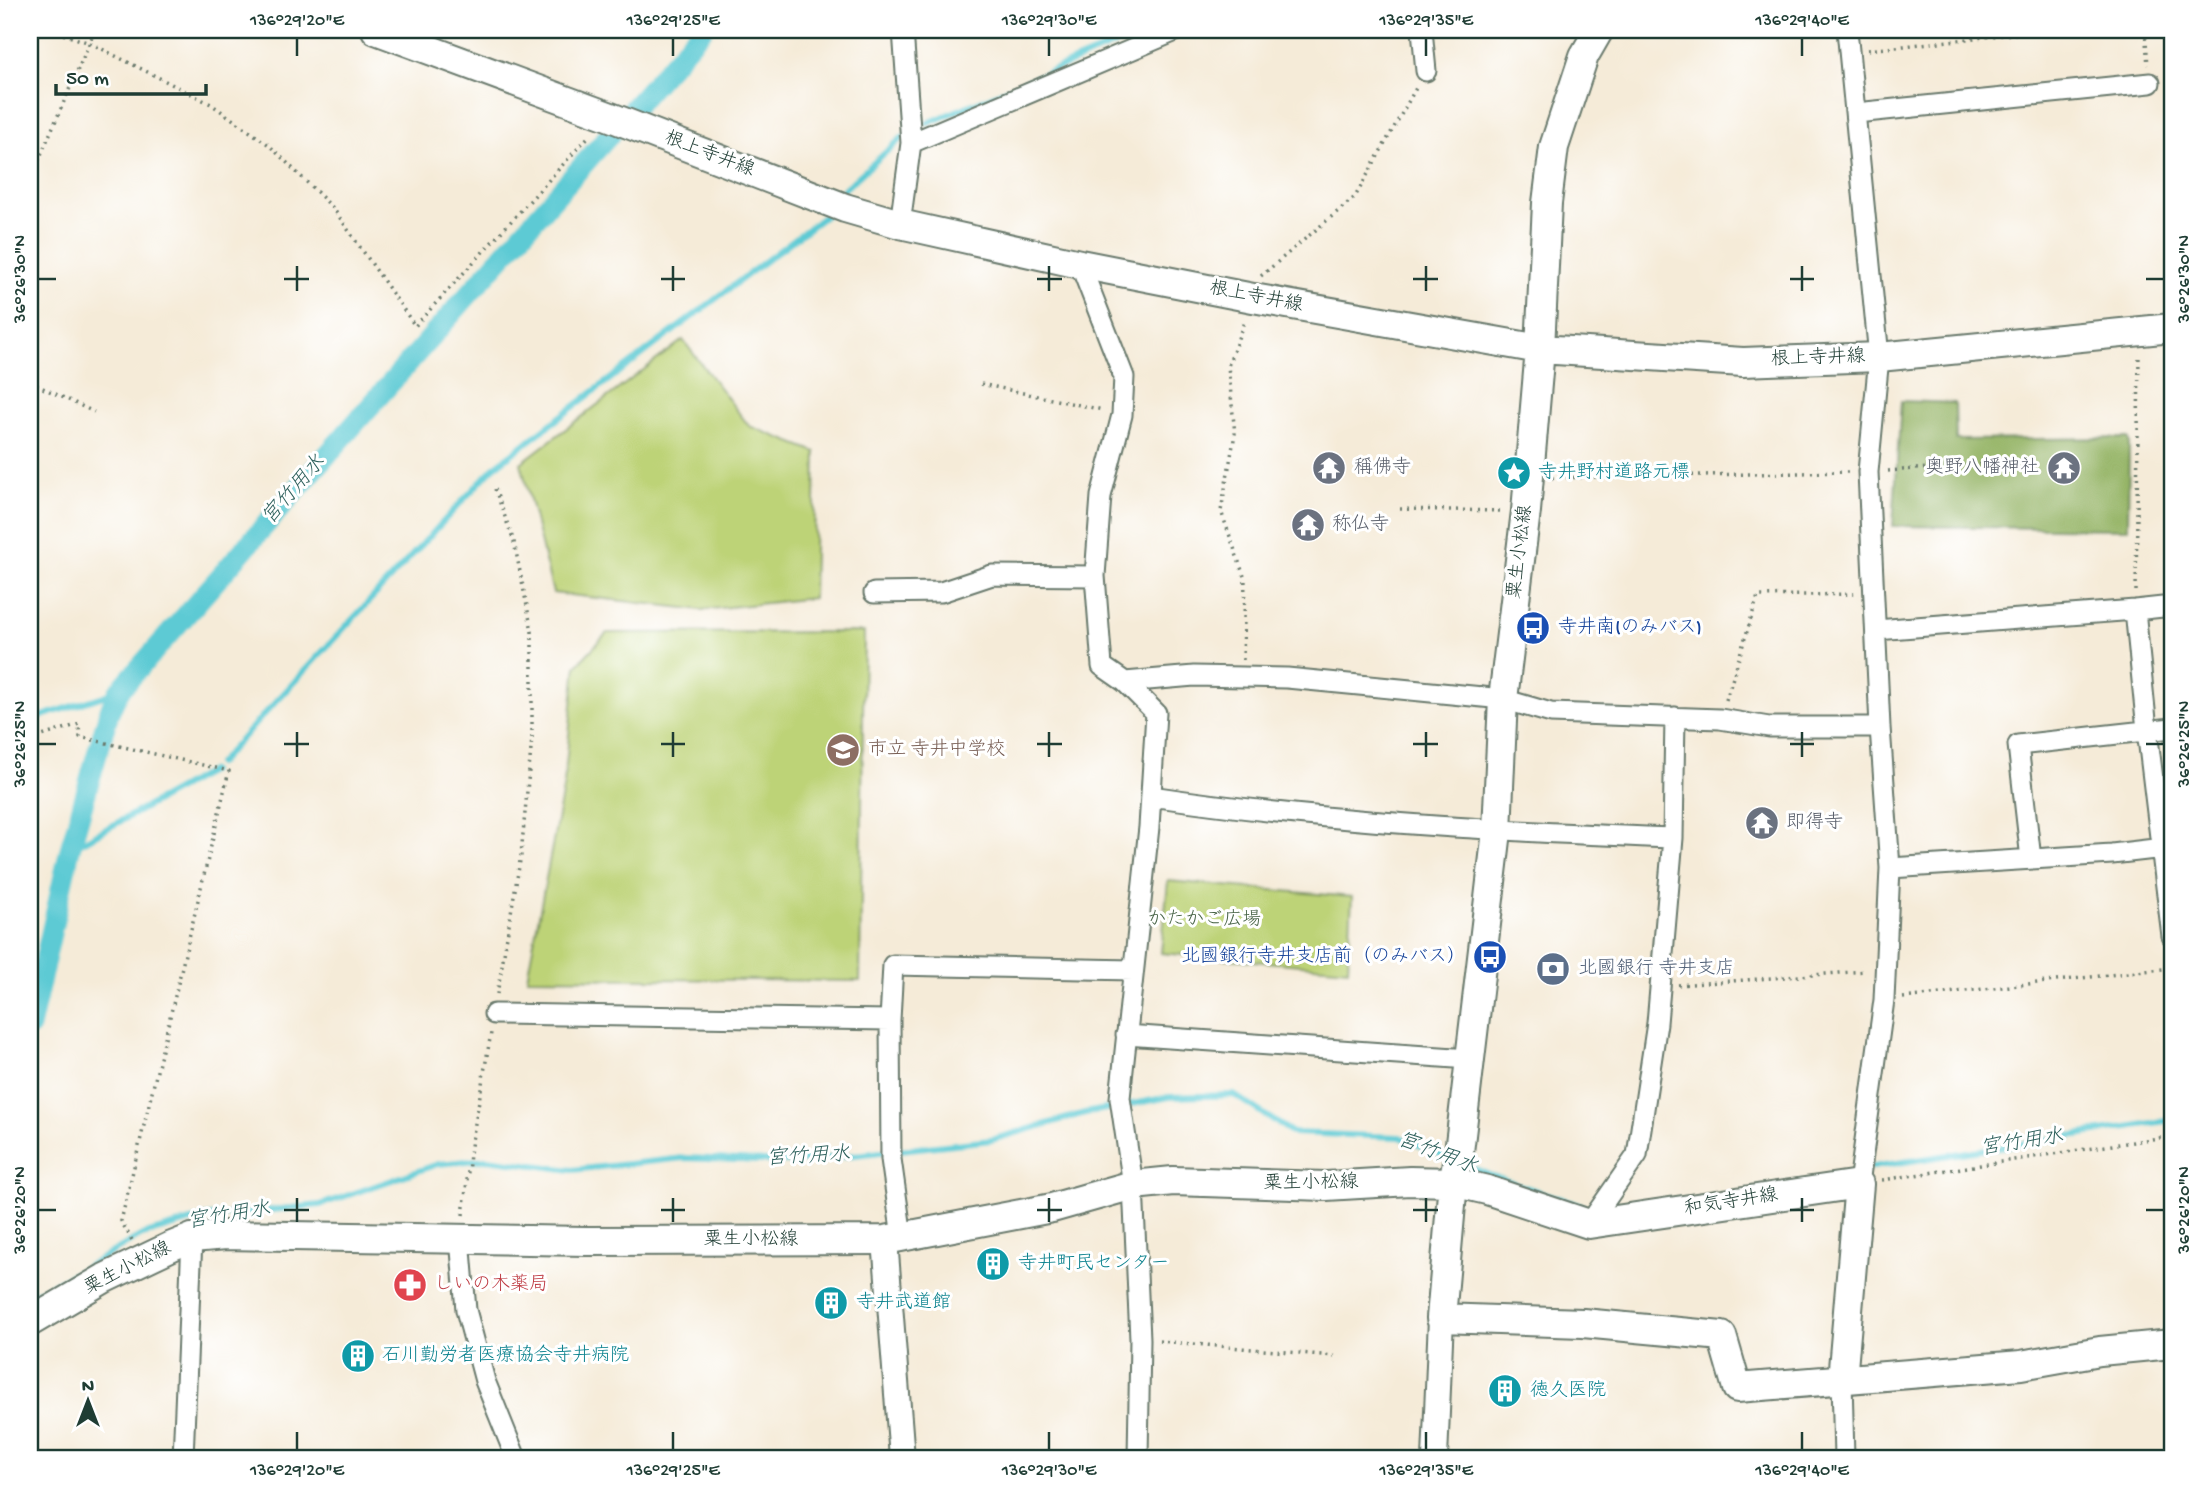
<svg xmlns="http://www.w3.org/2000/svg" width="2202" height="1488" font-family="'Gochi Hand','Klee One',sans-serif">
	<rect width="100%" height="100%" fill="#fff"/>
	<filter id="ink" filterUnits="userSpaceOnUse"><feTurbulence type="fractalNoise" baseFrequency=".0143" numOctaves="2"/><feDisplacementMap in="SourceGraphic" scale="14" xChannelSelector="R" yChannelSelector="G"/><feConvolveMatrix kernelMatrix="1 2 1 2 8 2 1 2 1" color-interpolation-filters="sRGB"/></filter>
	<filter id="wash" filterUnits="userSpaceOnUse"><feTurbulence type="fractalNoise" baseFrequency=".00686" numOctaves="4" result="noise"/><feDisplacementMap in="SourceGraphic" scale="28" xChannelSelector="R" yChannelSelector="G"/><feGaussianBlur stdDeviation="1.57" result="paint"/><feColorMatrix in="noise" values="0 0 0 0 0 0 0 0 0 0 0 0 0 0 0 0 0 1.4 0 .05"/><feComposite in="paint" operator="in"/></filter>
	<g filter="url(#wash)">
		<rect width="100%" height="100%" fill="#f5ebd8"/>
		<path fill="#bdd377" stroke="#6e8856" stroke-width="2" d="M683 340 749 426 816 452 813 598 702 610 553 593 521 463Z
			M864 632 860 981 527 978 564 784 576 666 607 633Z
			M1168 881 1352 897 1348 969 1161 953Z"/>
		<path fill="#96b568" stroke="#5a794e" stroke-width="2" d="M1901 401 1955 403 1956 440 2129 438 2128 529 1893 526Z"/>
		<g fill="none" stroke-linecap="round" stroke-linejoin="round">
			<path stroke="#5dcad4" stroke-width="6" d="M928 123 1148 30
				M838 197 844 189 903 137
				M30 720 119 691
				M218 764 493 468 826 215 830 209
				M70 849 211 771
				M1465 1165 1489 1175 1582 1206
				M1872 1167 2172 1120
				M30 1296 76 1273 142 1235 205 1217 320 1205 438 1164 487 1159 572 1170 684 1158 790 1162 991 1140 1085 1113 1169 1097 1234 1095 1293 1133 1400 1137 1449 1158"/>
			<path stroke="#5dcad4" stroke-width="21" d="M30 1027 70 849 109 712 119 691 702 30"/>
		</g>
	</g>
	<g filter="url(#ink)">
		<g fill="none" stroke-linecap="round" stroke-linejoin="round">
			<g stroke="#6a7a6d" stroke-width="23">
				<path id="minor" d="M1422 30 1426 71
					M1847 30 1879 357 1868 472 1880 727 1890 868 1884 1000 1859 1184
					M1856 113 2150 83
					M911 143 1178 30
					M900 224 911 143 903 30
					M1080 264 1124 377 1122 415 1101 496 1095 576 1102 666 1125 682 1156 713 1149 827 1120 1098 1133 1185 1140 1339 1138 1458
					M874 593 941 592 992 575 1095 576
					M2135 610 2147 730 2172 936
					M1876 630 2135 610 2172 606
					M1125 682 1194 676 1287 678 1503 699 1551 713 1720 719 1769 727H1880
					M1151 796C1324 822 1498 831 1673 838
					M2031 859 2018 745 2172 728
					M1890 868 2112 854 2172 847
					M494 1014 890 1020
					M1126 1035 1469 1059
					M1589 1224 1637 1155 1657 1023 1673 838 1675 717
					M902 1237 891 1159 890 1020 893 965 1133 970
					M460 1238 466 1310 485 1381 516 1458
					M1842 1380 1844 1458
					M183 1458 192 1238"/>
			</g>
			<g stroke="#6a7a6d" stroke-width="28">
				<path id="tertiary" d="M885 1240 902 1458
					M1435 1458 1441 1318"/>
			</g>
			<g stroke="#6a7a6d" stroke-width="32">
				<path id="secondary" d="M376 30 608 116 845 208 900 224 1080 264 1253 298 1540 349 1743 362 1879 357 2172 328
					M1599 30 1584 56 1554 147 1547 203 1540 349 1526 511 1503 699 1497 831 1459 1152 1453 1182 1441 1318 1583 1323 1722 1336 1737 1388 2021 1365 2100 1351 2172 1344
					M30 1322 105 1278 172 1246 192 1238 226 1235 586 1241 885 1240 1052 1208 1133 1185 1173 1181 1326 1186 1410 1181 1453 1182 1487 1190 1589 1224 1859 1184 1842 1380"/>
			</g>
			<path stroke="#6a7a6d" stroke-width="3.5" stroke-dasharray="2 5" stroke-linecap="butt" d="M50 30 90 43 211 104 269 145 333 208 415 326 590 135
				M2145 30 2148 65
				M1868 50 2047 30
				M30 180 95 30
				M1261 276 1355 197 1416 88
				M30 382 94 412
				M981 384 1103 410
				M1888 471 2012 462
				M1552 478 1849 472
				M495 489 514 542 532 631V738L521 855 497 994
				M1400 509 1503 511
				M2136 591 2139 354
				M1243 660 1245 579 1221 511 1235 434 1228 366 1245 319
				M1726 700 1758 596 1855 594
				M30 740 79 724 80 737 229 771 121 1221 132 1240
				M1678 985 1866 971
				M1903 998 2172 968
				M1882 1180 2172 1136
				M463 1215 471 1146 491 1033
				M1159 1341 1334 1356"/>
			<use href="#minor" stroke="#fff" stroke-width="19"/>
			<use href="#tertiary" stroke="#fff" stroke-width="24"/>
			<use href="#secondary" stroke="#fff" stroke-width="28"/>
		</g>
	</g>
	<path fill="none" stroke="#1f3d34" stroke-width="2.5" d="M297 38V56M673 38V56M1049 38V56M1426 38V56M1802 38V56M297 266V291M673 266V291M1049 266V291M1426 266V291M1802 266V291M38 279H56M284 279H309M661 279H685M1037 279H1062M1413 279H1438M1790 279H1814M2146 279H2164M297 732V757M673 732V757M1049 732V757M1426 732V757M1802 732V757M38 744H56M284 744H309M661 744H685M1037 744H1062M1413 744H1438M1790 744H1814M2146 744H2164M297 1198V1222M673 1198V1222M1049 1198V1222M1426 1198V1222M1802 1198V1222M38 1210H56M284 1210H309M661 1210H685M1037 1210H1062M1413 1210H1438M1790 1210H1814M2146 1210H2164M297 1432V1450M673 1432V1450M1049 1432V1450M1426 1432V1450M1802 1432V1450"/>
	<defs>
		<g id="temple-disc" transform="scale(1.75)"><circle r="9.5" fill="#6b7280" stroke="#fff"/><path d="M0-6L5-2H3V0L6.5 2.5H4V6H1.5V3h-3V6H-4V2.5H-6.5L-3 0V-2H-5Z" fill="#fff"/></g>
		<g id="sight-disc" transform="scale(1.75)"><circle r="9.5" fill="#0f9aa8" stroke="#fff"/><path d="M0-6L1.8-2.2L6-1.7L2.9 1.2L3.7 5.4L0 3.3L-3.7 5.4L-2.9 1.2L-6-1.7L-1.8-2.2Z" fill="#fff"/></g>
		<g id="bus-disc" transform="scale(1.75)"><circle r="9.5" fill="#1a4fb4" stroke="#fff"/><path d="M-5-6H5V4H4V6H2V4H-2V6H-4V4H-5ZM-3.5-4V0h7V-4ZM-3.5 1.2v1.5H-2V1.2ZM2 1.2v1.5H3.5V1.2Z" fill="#fff"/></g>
		<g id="school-disc" transform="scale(1.75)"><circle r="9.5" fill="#8d6e63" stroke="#fff"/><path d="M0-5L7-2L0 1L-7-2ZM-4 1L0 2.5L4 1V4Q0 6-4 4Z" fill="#fff"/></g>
		<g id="bank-disc" transform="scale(1.75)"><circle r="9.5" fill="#5c6f8a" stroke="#fff"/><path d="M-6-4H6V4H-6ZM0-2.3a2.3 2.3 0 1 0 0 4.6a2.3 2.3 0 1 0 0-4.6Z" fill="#fff"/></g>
		<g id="building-disc" transform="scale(1.75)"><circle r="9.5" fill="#0f9aa8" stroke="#fff"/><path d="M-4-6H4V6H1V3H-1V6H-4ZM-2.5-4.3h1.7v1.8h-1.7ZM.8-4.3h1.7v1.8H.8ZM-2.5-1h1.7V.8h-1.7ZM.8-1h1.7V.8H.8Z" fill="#fff"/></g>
		<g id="pharmacy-disc" transform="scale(1.75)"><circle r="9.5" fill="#e0444e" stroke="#fff"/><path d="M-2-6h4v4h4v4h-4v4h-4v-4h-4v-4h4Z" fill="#fff"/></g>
	</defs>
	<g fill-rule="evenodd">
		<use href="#temple-disc" x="1329" y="468"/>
		<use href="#temple-disc" x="2064" y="468"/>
		<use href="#sight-disc" x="1514" y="473"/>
		<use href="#temple-disc" x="1308" y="525"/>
		<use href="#bus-disc" x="1533" y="628"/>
		<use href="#school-disc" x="843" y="750"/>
		<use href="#temple-disc" x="1762" y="823"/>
		<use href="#bus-disc" x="1490" y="957"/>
		<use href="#bank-disc" x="1553" y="969"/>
		<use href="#building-disc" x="993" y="1264"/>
		<use href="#pharmacy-disc" x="410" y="1285"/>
		<use href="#building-disc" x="831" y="1303"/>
		<use href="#building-disc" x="358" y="1356"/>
		<use href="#building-disc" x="1505" y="1391"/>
	</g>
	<g text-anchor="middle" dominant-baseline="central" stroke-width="6" stroke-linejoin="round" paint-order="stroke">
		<g font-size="19" fill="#1f3d34" stroke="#fff">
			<text transform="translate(709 155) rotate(21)">根上寺井線</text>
			<text transform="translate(1256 298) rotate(11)">根上寺井線</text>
			<text transform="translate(1818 359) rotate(-2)">根上寺井線</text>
			<text transform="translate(1521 552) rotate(-83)">粟生小松線</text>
			<text transform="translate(1311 1184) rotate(-1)">粟生小松線</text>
			<text transform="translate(1731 1203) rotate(-9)">和気寺井線</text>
			<text x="751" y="1240">粟生小松線</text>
			<text transform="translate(128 1269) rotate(-27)">粟生小松線</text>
		</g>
		<g font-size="19" fill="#5b616d" stroke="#fff" text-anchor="start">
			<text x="1354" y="468">稱佛寺</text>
			<text x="2039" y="468" text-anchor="end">奥野八幡神社</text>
			<text x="1332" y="525">称仏寺</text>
			<text x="1786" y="823">即得寺</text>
		</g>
		<g font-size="19" fill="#0d838f" stroke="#fff" text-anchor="start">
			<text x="1538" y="473">寺井野村道路元標</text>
			<text x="1018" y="1264">寺井町民センター</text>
			<text x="856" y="1303">寺井武道館</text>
			<text x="382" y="1356">石川勤労者医療協会寺井病院</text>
			<text x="1530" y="1391">徳久医院</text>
		</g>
		<g font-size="19" fill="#164399" stroke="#fff" text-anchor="start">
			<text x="1558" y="628">寺井南(のみバス)</text>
			<text x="1466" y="957" text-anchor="end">北國銀行寺井支店前（のみバス）</text>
		</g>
		<g font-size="19" fill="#785e54" stroke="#fff" text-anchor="start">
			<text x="868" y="750">市立 寺井中学校</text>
		</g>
		<g font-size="19" fill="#466245" stroke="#fff">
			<text x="1204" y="920">かたかご広場</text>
		</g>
		<g font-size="19" fill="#4e5e75" stroke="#fff" text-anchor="start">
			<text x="1578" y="969">北國銀行 寺井支店</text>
		</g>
		<g font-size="19" fill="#be3a42" stroke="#fff" text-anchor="start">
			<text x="434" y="1285">しいの木薬局</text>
		</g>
		<g font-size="21" font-style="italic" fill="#2e605c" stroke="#fff">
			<text transform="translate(295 491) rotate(-49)">宮竹用水</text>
			<text transform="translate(2022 1144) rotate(-9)">宮竹用水</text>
			<text transform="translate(1437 1155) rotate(21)">宮竹用水</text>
			<text transform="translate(808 1158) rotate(-3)">宮竹用水</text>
			<text transform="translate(229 1217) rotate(-9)">宮竹用水</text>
		</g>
	</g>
	<rect width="2202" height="1488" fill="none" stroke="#fff" stroke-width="77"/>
	<g transform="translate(88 1401)" stroke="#ffffff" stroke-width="5" paint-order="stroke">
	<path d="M0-5L12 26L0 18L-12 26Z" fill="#1f3d34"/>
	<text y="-10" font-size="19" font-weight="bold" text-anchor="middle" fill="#1f3d34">N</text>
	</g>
	<path d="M56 84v10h150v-10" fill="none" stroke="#1f3d34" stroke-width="3.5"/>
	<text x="66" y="84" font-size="21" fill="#1f3d34" stroke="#ffffff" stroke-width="5" paint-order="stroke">50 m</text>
	<rect x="38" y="38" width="2126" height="1412" fill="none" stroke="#1f3d34" stroke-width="2.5"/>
	<g font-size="18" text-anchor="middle" fill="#1f3d34">
		<text x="297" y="25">136°29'20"E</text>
		<text x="673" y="25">136°29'25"E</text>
		<text x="1049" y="25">136°29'30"E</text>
		<text x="1426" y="25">136°29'35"E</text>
		<text x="1802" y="25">136°29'40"E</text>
		<text transform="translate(19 279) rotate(-90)" y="6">36°26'30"N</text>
		<text transform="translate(2183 279) rotate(-90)" y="6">36°26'30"N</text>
		<text transform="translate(19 744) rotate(-90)" y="6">36°26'25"N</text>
		<text transform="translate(2183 744) rotate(-90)" y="6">36°26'25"N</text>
		<text transform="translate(19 1210) rotate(-90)" y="6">36°26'20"N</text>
		<text transform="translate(2183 1210) rotate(-90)" y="6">36°26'20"N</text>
		<text x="297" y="1475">136°29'20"E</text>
		<text x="673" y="1475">136°29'25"E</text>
		<text x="1049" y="1475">136°29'30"E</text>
		<text x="1426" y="1475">136°29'35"E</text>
		<text x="1802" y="1475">136°29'40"E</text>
	</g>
</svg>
